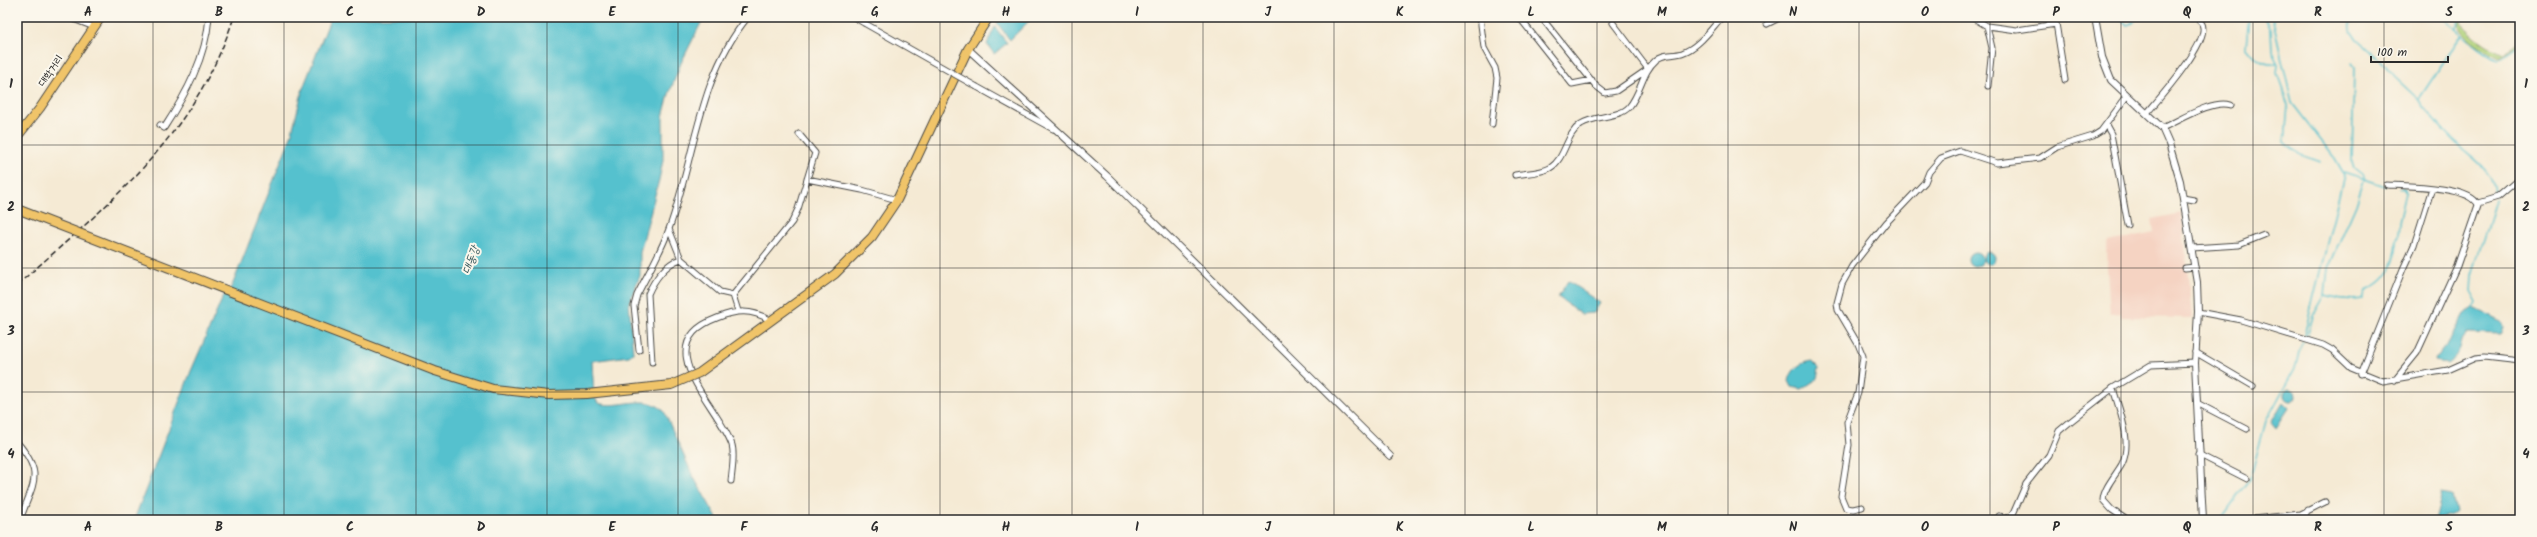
<svg xmlns="http://www.w3.org/2000/svg" width="2537" height="537" font-family="Kalam,'Poor Story',sans-serif">
	<rect width="100%" height="100%" fill="#fbf7ec"/>
	<filter id="ink" filterUnits="userSpaceOnUse"><feTurbulence type="fractalNoise" baseFrequency=".025" numOctaves="2"/><feDisplacementMap in="SourceGraphic" scale="8" xChannelSelector="R" yChannelSelector="G"/><feConvolveMatrix kernelMatrix="1 2 1 2 8 2 1 2 1" color-interpolation-filters="sRGB"/></filter>
	<filter id="wash" filterUnits="userSpaceOnUse"><feTurbulence type="fractalNoise" baseFrequency=".012" numOctaves="4" result="noise"/><feDisplacementMap in="SourceGraphic" scale="16" xChannelSelector="R" yChannelSelector="G"/><feGaussianBlur stdDeviation="0.9" result="paint"/><feColorMatrix in="noise" values="0 0 0 0 0 0 0 0 0 0 0 0 0 0 0 0 0 1.4 0 .05"/><feComposite in="paint" operator="in"/></filter>
	<g filter="url(#wash)">
		<rect width="100%" height="100%" fill="#f5ead4"/>
		<path fill="#f5d3c2" d="M2182 213 2192 318 2121 317 2120 313 2110 314 2106 251 2109 242 2154 232 2152 219Z"/>
		<path fill="#b2d47c" stroke="#6e8054" d="M2461 17H2463L2461 23C2474 36 2486 47 2504 53L2520 41V44L2499 57C2484 49 2467 40 2458 25Z"/>
		<path fill="#55c1ce" stroke="#40767c" d="M331 17H704L681 63 669 94 663 117V160L659 180 640 252V276L629 302 633 353 629 356 592 361 594 396 598 403C620 410 645 392 664 411L693 476 718 520H134L191 371 223 297 232 286 291 136 303 88Z
			M1000 17H1033L1010 40 997 23Z
			M995 27 1007 43 994 54 987 44Z
			M1983 258a6 6 0 1 1 12 0a6 6 0 1 1-12 0Z
			M1968 259a7 7 0 1 1 14 0a7 7 0 1 1-14 0Z
			M1568 281 1600 303 1594 313 1581 314 1558 297Z
			M2474 308 2503 322 2504 326 2501 334 2467 333C2457 346 2466 350 2447 363L2434 361 2448 343 2464 314Z
			M1812 361 1819 368 1817 379 1802 389 1792 387 1789 381C1791 370 1800 362 1812 361Z
			M2284 395a6 6 0 1 1 12 0a6 6 0 1 1-12 0Z
			M2283 402 2289 408 2276 428 2271 422Z
			M2442 493 2452 495 2456 513 2452 516 2435 520Z"/>
		<g fill="none" stroke-linecap="round" stroke-linejoin="round">
			<path stroke="#55c1ce" stroke-width="1.5" d="M2119 17 2127 25 2135 22
				M2249 17 2246 46C2254 56 2263 68 2276 63
				M2265 17 2271 30 2272 52 2278 64 2277 74 2288 105 2285 142 2300 155 2320 162
				M2272 17 2292 103 2333 156 2344 175 2304 336
				M2350 17 2351 31 2357 40 2380 60 2389 71 2419 99
				M2440 17 2482 50 2498 60 2520 45
				M2456 28 2460 17
				M2462 34 2419 99C2426 111 2453 142 2464 150 2480 163 2495 174 2495 196
				M2344 172 2385 186
				M2325 295C2338 298 2349 301 2363 299L2366 290C2397 278 2396 252 2399 224 2400 214 2404 203 2406 193L2403 188H2399
				M2474 308 2477 302 2471 291 2472 275 2495 200
				M2307 337 2313 316 2325 295 2328 269 2356 205 2364 180V176L2354 168 2352 163 2354 67 2351 63
				M2220 520 2250 479 2266 421 2295 368C2299 359 2297 353 2303 342"/>
		</g>
	</g>
	<g filter="url(#ink)">
		<g fill="none" stroke-linecap="round" stroke-linejoin="round">
			<g stroke="#494844" stroke-width="7">
				<path id="minor" d="M68 17 94 27
					M854 17 864 23
					M1480 17 1484 48 1495 68 1497 78 1492 124
					M1519 17 1572 84 1592 80
					M1541 17 1596 86 1605 93 1616 91 1648 69 1613 23
					M1972 17 1987 26 2017 30 2056 24
					M2055 17 2065 80
					M1767 24 1781 17
					M1987 26 1992 48 1988 86
					M977 87 1053 129
					M2147 113C2158 100 2211 41 2202 24 2201 22 2197 19 2196 17
					M160 125 164 128C186 94 206 58 209 17
					M2106 125 2111 134 2128 225
					M2162 128C2180 120 2213 99 2231 105
					M1515 175C1526 173 1541 173 1550 168 1566 158 1565 135 1581 124 1596 115 1619 118 1629 107 1641 93 1642 72 1656 60 1663 53 1673 56 1682 53 1699 47 1710 30 1722 17
					M807 179 862 190 897 200
					M2387 185C2405 186 2471 186 2478 205L2457 266 2417 353 2395 380
					M2183 198 2194 200
					M2478 203 2498 197 2520 178
					M669 229 681 259 720 292 733 295 792 222 798 209 815 153 799 134
					M2192 248 2239 245 2264 235
					M2185 268 2195 267
					M733 295 738 311
					M2198 312 2241 320 2323 345 2332 350 2351 368 2383 381 2448 370 2475 358 2485 357 2520 361
					M639 350 634 306 637 295C648 273 661 252 669 229 695 158 698 77 748 17
					M2195 352 2253 386
					M652 362 648 294C654 280 666 263 681 259
					M2361 374 2403 269 2414 245 2432 188
					M2113 388C2119 410 2133 441 2122 464 2116 475 2104 487 2103 500L2112 510 2127 520
					M2197 403 2247 429
					M17 442C45 475 33 482 20 520
					M2198 454 2247 479
					M731 481C732 470 735 455 732 445 719 406 645 345 717 318 737 310 751 309 770 320
					M1862 507 1853 509 1846 508 1841 496 1849 445 1847 422 1858 393 1863 356 1858 344 1838 310 1837 303 1842 284 1852 266 1886 223 1925 182 1929 172 1941 158 1960 151 1997 163 2040 158 2057 147 2093 136 2101 131 2127 96
					M1999 516 2008 518 2013 514 2026 484 2049 455 2059 431 2071 421 2113 388 2151 365 2195 363
					M2243 520 2301 514 2325 502
					M2304 520 2307 510"/>
			</g>
			<g stroke="#494844" stroke-width="8">
				<path id="tertiary" d="M2095 17 2102 57 2111 80 2162 128 2169 144 2180 181 2197 282 2198 312 2195 363 2203 520
					M968 49 1107 176 1390 456"/>
			</g>
			<g stroke="#494844" stroke-width="10">
				<path id="primary" d="M17 137 40 108 101 17
					M714 362 835 274 872 237 897 200 968 49 989 17"/>
			</g>
			<use href="#minor" stroke="#fff" stroke-width="5"/>
			<use href="#tertiary" stroke="#fff" stroke-width="6"/>
			<use href="#primary" stroke="#f0c469" stroke-width="8"/>
			<path stroke="#2b2b2b" stroke-width="1.5" stroke-dasharray="6 3" stroke-linecap="butt" d="M17 285C109 204 194 137 234 17"/>
			<g stroke="#494844" stroke-width="7" stroke-linecap="butt">
				<path id="minor-bridge" d="M864 23 977 87"/>
			</g>
			<g stroke="#494844" stroke-width="10" stroke-linecap="butt">
				<path id="primary-bridge" d="M17 209 435 371 493 389 549 395 587 394 671 385 699 373 714 362"/>
			</g>
			<use href="#minor-bridge" stroke="#fff" stroke-width="5"/>
			<use href="#primary-bridge" stroke="#f0c469" stroke-width="8"/>
		</g>
	</g>
	<path fill="none" stroke="#2b2b2b" stroke-width="1" stroke-opacity="0.55" d="M153 17V520M284 17V520M416 17V520M547 17V520M678 17V520M809 17V520M940 17V520M1072 17V520M1203 17V520M1334 17V520M1465 17V520M1597 17V520M1728 17V520M1859 17V520M1990 17V520M2121 17V520M2253 17V520M2384 17V520M17 145H2520M17 268H2520M17 392H2520"/>
	<g text-anchor="middle" dominant-baseline="central" stroke-width="4" stroke-linejoin="round" paint-order="stroke">
		<g font-size="11" fill="#2b2b2b" stroke="#fbf7ec">
			<text transform="translate(51 71) rotate(-56)">대학거리</text>
		</g>
		<g font-size="12" font-style="italic" fill="#38585c" stroke="#fbf7ec">
			<text transform="translate(471 260) rotate(-70)">대동강</text>
		</g>
	</g>
	<rect width="2537" height="537" fill="none" stroke="#fbf7ec" stroke-width="44"/>
	<path d="M2371 56v6h77v-6" fill="none" stroke="#2b2b2b" stroke-width="2"/>
	<text x="2377" y="56" font-size="12" fill="#2b2b2b" stroke="#fbf7ec" stroke-width="3" paint-order="stroke">100 m</text>
	<rect x="22" y="22" width="2493" height="493" fill="none" stroke="#2b2b2b" stroke-width="1.5"/>
	<g font-size="13" text-anchor="middle" font-weight="bold" fill="#2b2b2b">
		<text x="88" y="16">A</text>
		<text x="219" y="16">B</text>
		<text x="350" y="16">C</text>
		<text x="481" y="16">D</text>
		<text x="612" y="16">E</text>
		<text x="744" y="16">F</text>
		<text x="875" y="16">G</text>
		<text x="1006" y="16">H</text>
		<text x="1137" y="16">I</text>
		<text x="1268" y="16">J</text>
		<text x="1400" y="16">K</text>
		<text x="1531" y="16">L</text>
		<text x="1662" y="16">M</text>
		<text x="1793" y="16">N</text>
		<text x="1925" y="16">O</text>
		<text x="2056" y="16">P</text>
		<text x="2187" y="16">Q</text>
		<text x="2318" y="16">R</text>
		<text x="2449" y="16">S</text>
		<text x="11" y="88">1</text>
		<text x="2526" y="88">1</text>
		<text x="11" y="211">2</text>
		<text x="2526" y="211">2</text>
		<text x="11" y="335">3</text>
		<text x="2526" y="335">3</text>
		<text x="11" y="458">4</text>
		<text x="2526" y="458">4</text>
		<text x="88" y="531">A</text>
		<text x="219" y="531">B</text>
		<text x="350" y="531">C</text>
		<text x="481" y="531">D</text>
		<text x="612" y="531">E</text>
		<text x="744" y="531">F</text>
		<text x="875" y="531">G</text>
		<text x="1006" y="531">H</text>
		<text x="1137" y="531">I</text>
		<text x="1268" y="531">J</text>
		<text x="1400" y="531">K</text>
		<text x="1531" y="531">L</text>
		<text x="1662" y="531">M</text>
		<text x="1793" y="531">N</text>
		<text x="1925" y="531">O</text>
		<text x="2056" y="531">P</text>
		<text x="2187" y="531">Q</text>
		<text x="2318" y="531">R</text>
		<text x="2449" y="531">S</text>
	</g>
</svg>
